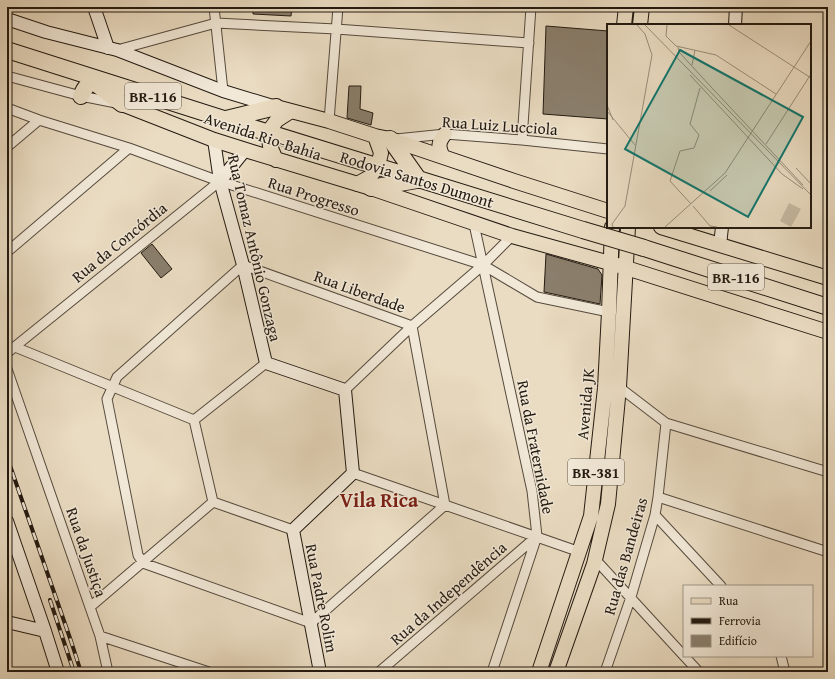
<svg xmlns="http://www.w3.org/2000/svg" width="835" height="679" font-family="'Gentium Book Plus',serif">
	<rect width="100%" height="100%" fill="#eadcc2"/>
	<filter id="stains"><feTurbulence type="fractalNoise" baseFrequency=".005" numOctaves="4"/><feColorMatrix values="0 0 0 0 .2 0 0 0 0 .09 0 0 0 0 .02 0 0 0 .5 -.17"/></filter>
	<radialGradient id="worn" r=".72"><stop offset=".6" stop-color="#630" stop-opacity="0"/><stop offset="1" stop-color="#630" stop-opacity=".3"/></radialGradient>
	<path fill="#8a7f6d" stroke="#231a11" d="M253 7H292L291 16 253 14Z
		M546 26 608 31V119L543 114Z
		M349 86H361L360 109 373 113 371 125 347 118Z
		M152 244 172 269 161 278 141 253Z
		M546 254 598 269 602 275 600 304 544 292Z"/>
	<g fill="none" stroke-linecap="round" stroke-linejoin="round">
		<g stroke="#554a3d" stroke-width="11">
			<path id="street" d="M214 7 223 91
				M117 50 216 23 336 29 529 43
				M7 76 81 96 116 103
				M7 108 39 120 129 148 216 180 483 265 537 297 609 312
				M329 121 338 7
				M396 139 445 134 522 140 608 149
				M522 140 531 7
				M7 147 39 120
				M474 224 532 491 537 536 492 672
				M7 252 129 148
				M243 265 412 326 445 505 311 623 143 563 138 555 107 399 117 377Z
				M15 347 194 420
				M7 353 220 181
				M266 363 194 420 213 502 293 530
				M7 369 100 636 209 672
				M619 387 666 423 828 472
				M345 390 412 326 483 265 512 236
				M353 473 580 552
				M658 497 828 552
				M655 515 721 586
				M595 559 684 656
				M90 607 213 502
				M100 636 108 672
				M684 656 699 672
				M781 656 785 672
				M379 672 536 537
				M605 672 631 597 655 515 658 497 666 423"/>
		</g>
		<g stroke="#231a11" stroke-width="14">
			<path id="secondary" d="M94 7 108 48
				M7 19 46 32 117 50 223 91 276 107
				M735 25 736 7
				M214 140 220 181 243 265 266 363 345 390 353 473 293 530 320 672
				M220 181 245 150
				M720 245 722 227
				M7 521 45 631 58 672
				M7 622 45 631"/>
		</g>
		<g stroke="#231a11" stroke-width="16">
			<path id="primary" d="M624 25 626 7
				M640 25 642 7
				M122 104 214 140 252 152 371 188 512 236 617 265 828 332
				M276 107 329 121 375 136 390 139 514 181 608 211
				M443 157C438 147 438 142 445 134
				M276 160 270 146 268 132 277 120 291 111
				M357 184 370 177 378 166 381 153 375 136
				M661 227 828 278
				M539 672 591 516 605 388 609 312 612 227
				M556 672 594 564 608 504 619 387 628 227"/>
		</g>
		<g stroke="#231a11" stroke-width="18">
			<path id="highway" d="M7 50 224 119 583 230
				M91 80 122 104
				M81 96 84 90 91 80
				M226 119 276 107
				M390 139 419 180
				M371 188 417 180
				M644 248 828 307"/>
		</g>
		<use href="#street" stroke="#f1e8d7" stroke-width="9"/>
		<use href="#secondary" stroke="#f1e8d7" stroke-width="12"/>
		<use href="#primary" stroke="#eadcc2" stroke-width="14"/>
		<use href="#highway" stroke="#eadcc2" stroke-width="16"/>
		<g stroke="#231a11" stroke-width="4">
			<path id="rail" d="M7 457 71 641 81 672
				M50 600 74 672"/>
		</g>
		<use href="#rail" stroke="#f1e8d7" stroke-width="2.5" stroke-dasharray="8" stroke-linecap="butt"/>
		<g stroke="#231a11" stroke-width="18" stroke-linecap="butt">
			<path id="highway-bridge" d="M583 230 644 248"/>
		</g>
		<use href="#highway-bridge" stroke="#eadcc2" stroke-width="16"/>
	</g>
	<g text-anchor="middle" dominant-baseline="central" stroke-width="3" stroke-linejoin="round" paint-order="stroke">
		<g fill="#f1e8d7" stroke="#61584c" stroke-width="1">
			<rect x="125" y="83" width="56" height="26" rx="3"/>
			<rect x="708" y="264" width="56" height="26" rx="3"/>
			<rect x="568" y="459" width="56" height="26" rx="3"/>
		</g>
		<g font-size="15" font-weight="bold" fill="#231a11">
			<text x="153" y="96">BR-116</text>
			<text x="736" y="277">BR-116</text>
			<text x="596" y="472">BR-381</text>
		</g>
		<g font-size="16" fill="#231a11" stroke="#f1e8d7">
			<text transform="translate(500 125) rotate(4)">Rua Luiz Lucciola</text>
			<text transform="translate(263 136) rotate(18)">Avenida Rio-Bahia</text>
			<text transform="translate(417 179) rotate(17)">Rodovia Santos Dumont</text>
			<text transform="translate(314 196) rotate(18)">Rua Progresso</text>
			<text transform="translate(119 242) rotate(-39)">Rua da Concórdia</text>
			<text transform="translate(255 248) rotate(77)">Rua Tomaz Antônio Gonzaga</text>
			<text transform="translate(360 291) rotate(20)">Rua Liberdade</text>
			<text transform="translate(585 404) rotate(-85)">Avenida JK</text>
			<text transform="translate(536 447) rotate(79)">Rua da Fraternidade</text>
			<text transform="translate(87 552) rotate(71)">Rua da Justiça</text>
			<text transform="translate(625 556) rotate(-74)">Rua das Bandeiras</text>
			<text transform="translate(448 593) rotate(-41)">Rua da Independência</text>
			<text transform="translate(322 598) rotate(79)">Rua Padre Rolim</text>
		</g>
		<g font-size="20" font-weight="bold" fill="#7a1f14" stroke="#f1e8d7">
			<text x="379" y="499">Vila Rica</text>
		</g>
	</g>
	<g transform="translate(607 24)">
		<rect width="204" height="204" fill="#eadcc2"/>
		<path d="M182 179 194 185 184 203 173 197Z" fill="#c8bba4"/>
		<path fill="none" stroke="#9a8e7b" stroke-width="1" d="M38 1 204 171M60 1 59 12 69 22 109 31 169 70M122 1 204 54M71 23 72 28 105 64M85 41 88 26M83 51 175 150 196 165M105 64 196 161M0 81 6 96M0 87 28 121M159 120 204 50M189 144 204 160M103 167 120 151M84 180 63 157 73 127 87 124 92 111 83 100 93 64M86 182 103 202 110 203M6 203 5 200 18 182 45 31 38 10 30 1M58 203 118 149 204 17"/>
		<path fill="#0f766e" fill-opacity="0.15" stroke="#0f766e" stroke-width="2" d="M73 26 196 93 141 193 18 125Z"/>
		<rect width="204" height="204" fill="none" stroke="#231a11" stroke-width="2"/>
	</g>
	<rect width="835" height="679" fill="none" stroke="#eadcc2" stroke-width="24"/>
	<rect x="8" y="8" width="819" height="663" fill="none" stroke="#231a11" stroke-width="2"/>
	<rect x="12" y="12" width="811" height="655" fill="none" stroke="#231a11"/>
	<rect x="683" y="585" width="130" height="72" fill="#f1e8d7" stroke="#9f9688"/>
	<rect x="691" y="598" width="20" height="6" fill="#eadcc2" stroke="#9f9688"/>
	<text x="719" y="605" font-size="12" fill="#231a11">Rua</text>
	<rect x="691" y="618" width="20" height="6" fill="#231a11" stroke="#9f9688"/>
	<text x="719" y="625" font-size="12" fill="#231a11">Ferrovia</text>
	<rect x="691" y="635" width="20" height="12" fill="#8a7f6d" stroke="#9f9688"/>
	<text x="719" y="645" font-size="12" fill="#231a11">Edifício</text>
	<rect width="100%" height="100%" filter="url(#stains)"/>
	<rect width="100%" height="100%" fill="url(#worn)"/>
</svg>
